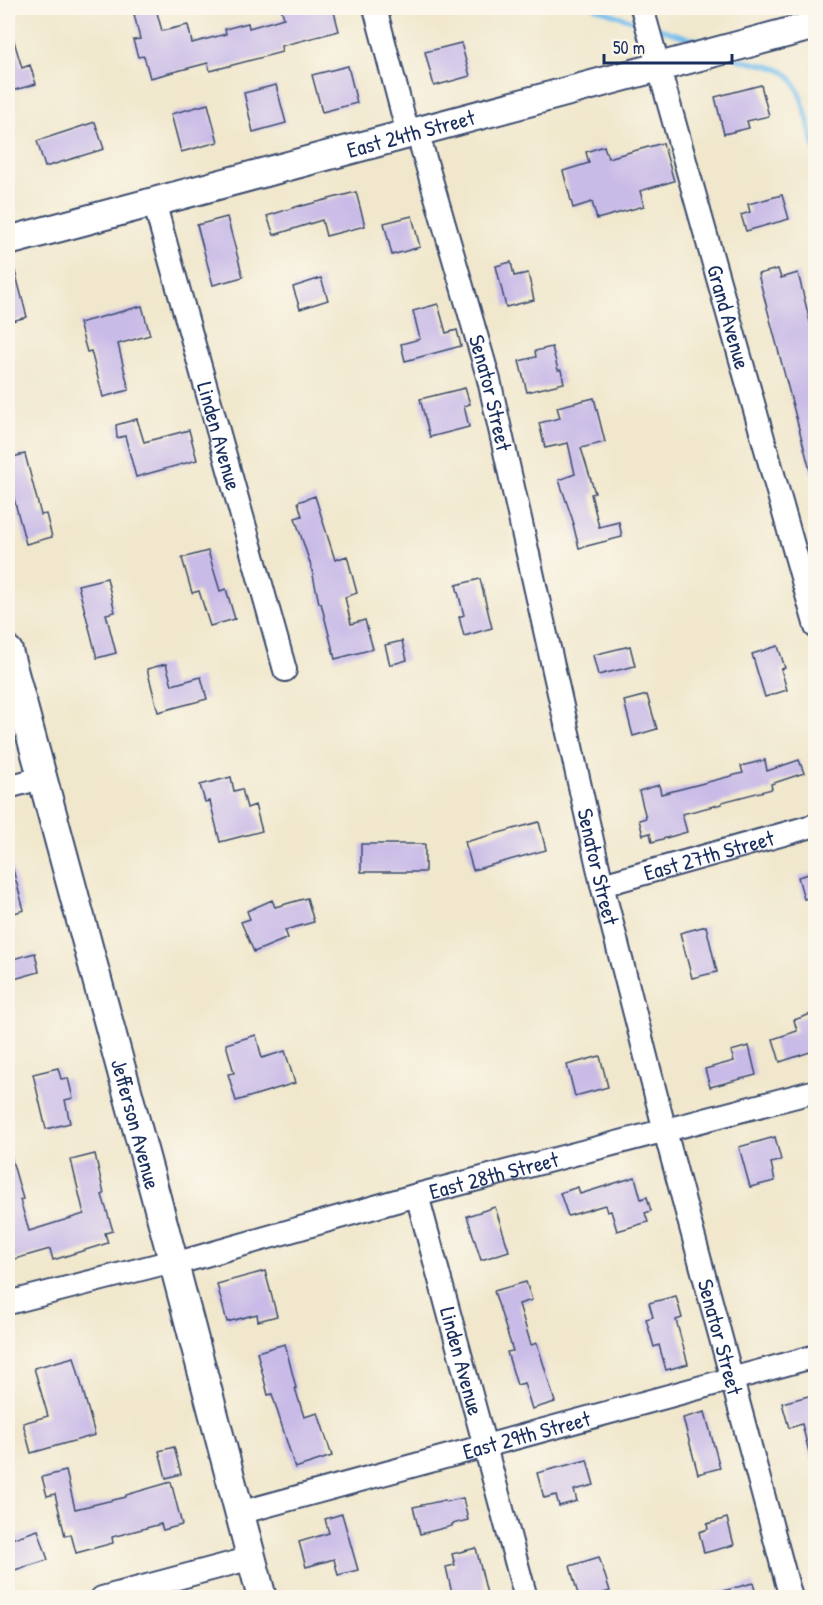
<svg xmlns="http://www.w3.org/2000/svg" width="823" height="1605" font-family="'Patrick Hand',sans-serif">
	<rect width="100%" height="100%" fill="#fbf7ec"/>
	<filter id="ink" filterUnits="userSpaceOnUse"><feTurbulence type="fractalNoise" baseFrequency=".0167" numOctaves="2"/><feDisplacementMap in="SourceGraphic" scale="12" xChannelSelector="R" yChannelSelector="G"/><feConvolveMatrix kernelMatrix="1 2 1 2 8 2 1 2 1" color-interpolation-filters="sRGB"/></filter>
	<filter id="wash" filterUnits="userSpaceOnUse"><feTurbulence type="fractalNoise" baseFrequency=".008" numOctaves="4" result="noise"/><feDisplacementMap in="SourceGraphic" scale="24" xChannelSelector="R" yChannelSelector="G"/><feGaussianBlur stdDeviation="1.35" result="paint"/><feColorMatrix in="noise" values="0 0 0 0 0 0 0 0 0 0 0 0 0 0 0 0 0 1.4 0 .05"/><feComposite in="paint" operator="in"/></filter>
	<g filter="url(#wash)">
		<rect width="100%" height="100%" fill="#f0e7cc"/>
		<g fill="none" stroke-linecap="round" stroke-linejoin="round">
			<path stroke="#73bdec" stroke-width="5" d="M595 8 636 22
				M657 28 689 38 709 41
				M737 59C753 64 773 64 787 74 802 84 810 134 816 153"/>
		</g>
		<g id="blocks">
			<path fill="#c9bbe7" d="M281 8H333L339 31 281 46 282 52 210 71 208 63 150 78 144 56 138 57 133 40 140 39 134 14 156 9 162 31 188 25 192 43 226 34 225 29 248 23 249 28 284 18Z
				M8 31H11L22 68 30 65 36 84 8 92Z
				M461 43 470 76 434 86 425 52Z
				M348 66 357 103 322 112 312 75Z
				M276 85 286 123 253 132 244 93Z
				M761 85 769 116 747 121 749 128 724 134 715 97Z
				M208 104 218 142 181 152 171 114Z
				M95 122 104 149 45 167 37 141Z
				M663 143 674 181 640 191 644 206 597 219 592 202 573 208 563 171 589 163 586 152 604 146 608 158Z
				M356 192 365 226 326 236 322 220 274 235 267 216 302 205V206Z
				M782 195 789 219 746 231 741 215 750 212 748 204Z
				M412 216 420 247 392 255 384 223Z
				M227 217 243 277 213 285 197 225Z
				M8 260H12L27 317 8 322Z
				M511 262 514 276 528 273 534 300 506 307 496 266Z
				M778 269 781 278 798 273 816 346V473L811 474 758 274Z
				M321 278 328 300 300 309 293 287Z
				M438 304 446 333 457 330 461 346 405 361 401 344 420 339 413 311Z
				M142 306 150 335 118 344 129 390 103 397 91 351 87 352 79 323Z
				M552 347 558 370H561L564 383 527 392 519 361 536 357 535 351Z
				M465 388 470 404 464 406 469 427 430 437 420 399Z
				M594 398 605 442 581 448 595 493 591 494 599 527 619 522 622 537 579 548 573 524H574L559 480 575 474 568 443 545 448 539 423 560 418 557 407Z
				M137 419 144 442 189 430 197 460 136 477 125 436 117 438 116 425Z
				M25 454 41 515 46 514 52 537 26 544 8 476V458Z
				M315 496 335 560 347 556 357 593 345 597 351 624 365 620 373 649 335 659 321 603H319L311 566 295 518 302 516 298 502Z
				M208 551 220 591 226 589 235 619 210 626 199 591 192 593 182 558Z
				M107 578 115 612 106 614 116 653 97 658 78 585Z
				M480 579 492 628 464 636 459 617 464 615 456 585Z
				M402 641 407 660 390 665 385 645Z
				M630 646 635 666 598 675 593 655Z
				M778 646 785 668 781 669 787 690 765 697 752 654Z
				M166 664 172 685 201 677 207 699 158 712 147 669Z
				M647 695 657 729 633 736 624 701Z
				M765 760 767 771 799 760 804 773 771 784 772 789 722 802V804L682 814 687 832 652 842 650 833 643 835 639 820 646 818 639 791 659 785 661 794 743 773 741 766Z
				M231 777 234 791 242 789 247 808 255 805 262 831 220 842 210 801 205 802 200 785Z
				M539 822 546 850 473 870 465 842Z
				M361 844H425V872H361Z
				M12 866 24 910 8 915V867Z
				M816 872V896L804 899 798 877Z
				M307 898 314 922 285 930 288 938 254 952 241 922 250 919 247 911 272 900 275 907Z
				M706 926 717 972 692 978 680 933Z
				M35 953 39 972 14 979 9 960Z
				M811 1014 816 1028V1050L780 1062 773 1039 797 1031 794 1020Z
				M256 1035 262 1058 285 1051 295 1083 236 1101 228 1074 234 1073 226 1044Z
				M749 1046 756 1075 710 1087 705 1069 734 1061 731 1051Z
				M600 1056 608 1087 575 1096 567 1065Z
				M58 1068 61 1079 68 1078 73 1098 65 1100 70 1123 46 1129 33 1074Z
				M775 1137 781 1160 771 1163 775 1181 750 1187 739 1147Z
				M95 1154 104 1194 102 1195 113 1231 105 1233 108 1243 53 1260 50 1249 8 1261V1158L11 1157 23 1199 20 1200 29 1231 84 1214 71 1160Z
				M635 1177 641 1199 647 1197 651 1211 645 1213 648 1222 617 1231 611 1211 607 1212 605 1205 568 1216 560 1193 578 1187 580 1194Z
				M495 1207 509 1251 481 1260 467 1216Z
				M265 1271 277 1316 258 1321 257 1314 227 1322 217 1284Z
				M526 1282 532 1300 519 1304 531 1345 537 1343 555 1402 532 1409 524 1383 517 1385 507 1352 513 1351 494 1291Z
				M676 1296 682 1318 676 1320 688 1364 666 1370 659 1345 654 1347 646 1319 653 1317 649 1303Z
				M285 1344 296 1388H295L304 1417 318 1413 332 1456 295 1468 272 1394 268 1395 257 1352Z
				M74 1357 95 1435 31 1453 23 1423 48 1416 34 1368Z
				M816 1394V1459L811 1460 802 1424 789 1428 782 1403Z
				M705 1412 720 1468 698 1474 683 1418Z
				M174 1447 181 1474 166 1478 159 1451Z
				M587 1460 594 1485 574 1490 577 1501 559 1506 556 1495 544 1498 537 1473Z
				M66 1471 75 1509 126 1497V1495L171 1482 182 1525 163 1530 161 1524 112 1537 113 1543 76 1553 71 1534 65 1536 55 1494 47 1496 42 1477Z
				M463 1498 468 1520 452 1524V1526L420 1534 413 1507 445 1500 446 1502Z
				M342 1514 358 1570 338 1575 334 1559 306 1567 299 1542 329 1533 325 1519Z
				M727 1518 734 1545 704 1553 699 1532 708 1529 707 1524Z
				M38 1530 48 1560 8 1572V1540Z
				M476 1548 488 1598H453L446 1567 455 1565 452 1554Z
				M599 1557 610 1591 588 1598H579L570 1566Z
				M753 1583 757 1598H715V1593Z"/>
		</g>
	</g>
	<g filter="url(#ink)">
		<use href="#blocks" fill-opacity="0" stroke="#3b4b6e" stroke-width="1.5"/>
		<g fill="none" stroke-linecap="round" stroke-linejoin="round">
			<g stroke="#3b4b6e" stroke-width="26">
				<g id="minor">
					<path d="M375 8 408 134"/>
					<path id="s1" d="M642 8 816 627"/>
					<path id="s2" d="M417 131 489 380 602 885 665 1131 791 1598"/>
					<path id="s3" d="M154 202 285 670"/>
					<path d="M8 787 41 778"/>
					<path id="s4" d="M602 885 816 825"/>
					<path id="s5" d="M417 1195 526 1598"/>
					<path id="s6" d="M174 1264 417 1195 816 1091"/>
					<path d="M8 1303 173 1261"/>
					<path id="s7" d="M239 1513 816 1356"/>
					<path d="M102 1598 252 1558"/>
				</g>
			</g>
			<g stroke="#3b4b6e" stroke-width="32">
				<g id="major">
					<path id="s8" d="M8 241 816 25"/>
					<path id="s9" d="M8 651 174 1264 262 1598"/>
				</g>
			</g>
			<use href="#minor" stroke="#fff" stroke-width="22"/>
			<use href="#major" stroke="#fff" stroke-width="28"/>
		</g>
	</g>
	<g text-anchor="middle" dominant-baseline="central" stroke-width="4.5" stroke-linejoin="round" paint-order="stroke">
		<g font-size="22" fill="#1b2f5e" stroke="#fbf7ec">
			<text stroke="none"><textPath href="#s8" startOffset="417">East 24th Street</textPath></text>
			<text stroke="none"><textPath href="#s1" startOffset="321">Grand Avenue</textPath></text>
			<text stroke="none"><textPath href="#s2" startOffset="272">Senator Street</textPath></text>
			<text stroke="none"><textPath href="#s3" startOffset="243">Linden Avenue</textPath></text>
			<text stroke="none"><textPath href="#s4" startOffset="111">East 27th Street</textPath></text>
			<text stroke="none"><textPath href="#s2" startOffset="758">Senator Street</textPath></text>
			<text stroke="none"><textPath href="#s9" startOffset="490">Jefferson Avenue</textPath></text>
			<text stroke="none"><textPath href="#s6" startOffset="332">East 28th Street</textPath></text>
			<text stroke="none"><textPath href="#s2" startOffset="1244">Senator Street</textPath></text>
			<text stroke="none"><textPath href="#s5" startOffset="172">Linden Avenue</textPath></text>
			<text stroke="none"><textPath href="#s7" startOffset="298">East 29th Street</textPath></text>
		</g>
	</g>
	<rect width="823" height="1605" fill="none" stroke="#fbf7ec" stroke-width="30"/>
	<path d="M604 54v9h128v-9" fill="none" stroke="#1b2f5e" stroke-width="3"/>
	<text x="613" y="54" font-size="18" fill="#1b2f5e" stroke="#fbf7ec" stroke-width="4.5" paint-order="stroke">50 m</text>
</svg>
